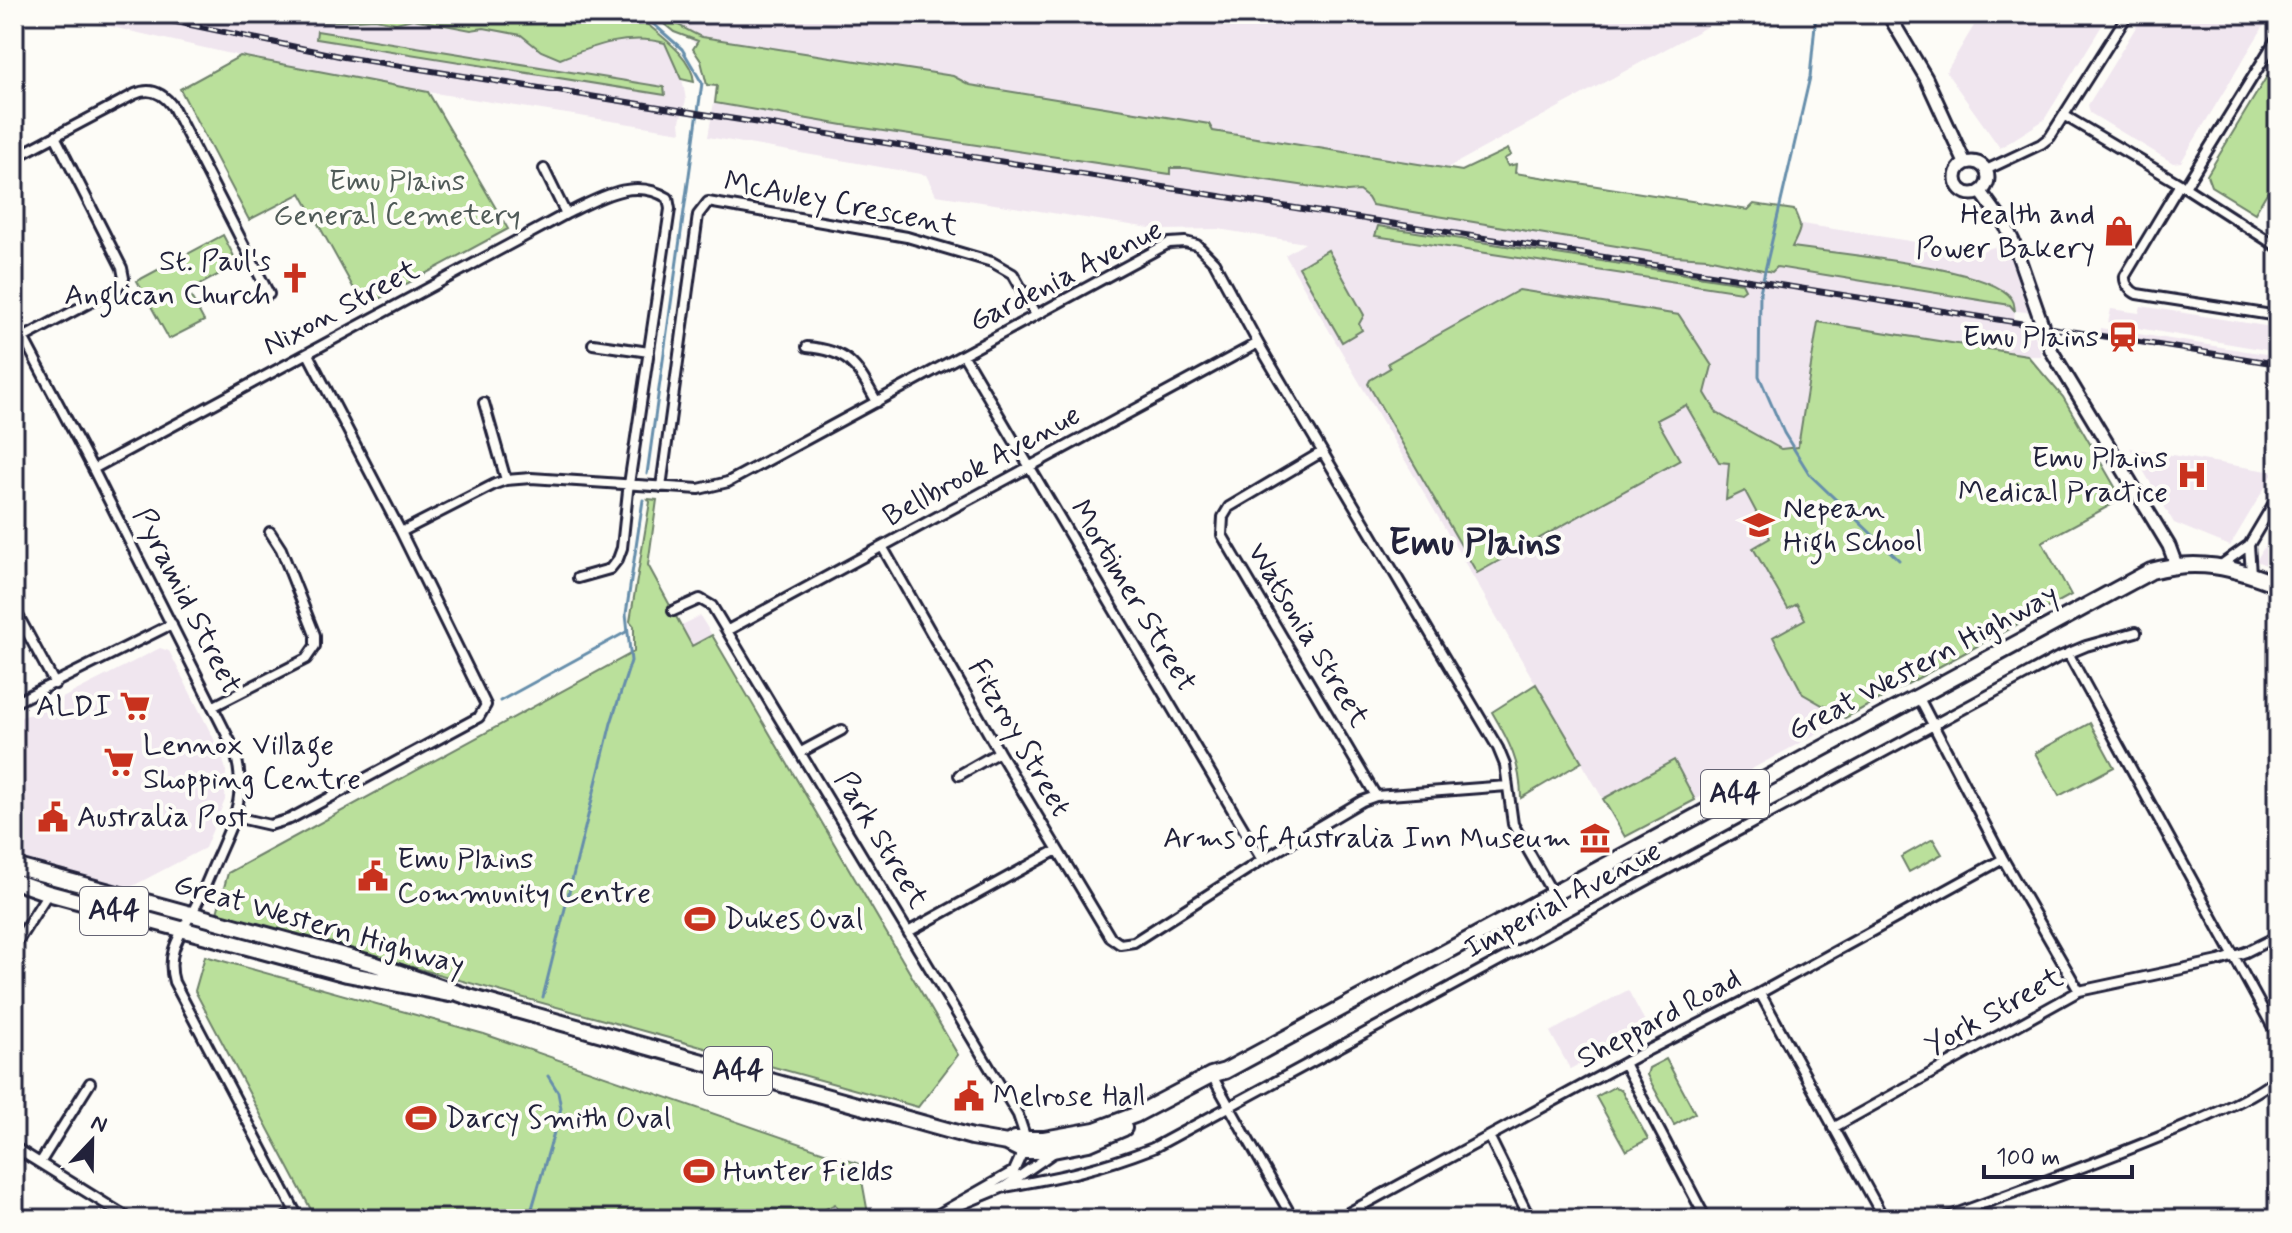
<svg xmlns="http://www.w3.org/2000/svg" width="2292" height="1233" font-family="Mynerve,sans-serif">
	<rect width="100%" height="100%" fill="#fdfcf7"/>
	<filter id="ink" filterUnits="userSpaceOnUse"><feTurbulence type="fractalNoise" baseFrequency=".0125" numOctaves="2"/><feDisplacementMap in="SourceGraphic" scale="16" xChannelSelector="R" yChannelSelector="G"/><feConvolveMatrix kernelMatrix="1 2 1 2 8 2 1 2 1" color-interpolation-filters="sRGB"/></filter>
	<g filter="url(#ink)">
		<path fill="#f0e6ef" d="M55 14H624L654 40 665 43 683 83 686 100 680 121 681 132 428 92 240 56Z
			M662 14H1730L1447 168 1979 252 2005 243 2028 312 2015 311 2013 325 2032 328 2042 356H2028L2063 397 2122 499 2042 542 2071 595 1695 800 1674 761 1603 799 1285 255 1305 243 1218 229 1163 230 936 195 926 175 708 137 719 72 701 49Z
			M1981 14H2109L2044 120 2000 148 1946 72Z
			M2144 14H2271L2181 162 2173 163 2090 113 2088 105Z
			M2141 306 2278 328V352L2108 323 2111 309 2139 313Z
			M2100 328 2278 356V366L2099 339Z
			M2130 448 2274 472 2230 546 2174 523Z
			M2278 524V570L2256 561Z
			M700 616 712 635 692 646 680 626Z
			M160 648 169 651 221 753 226 770 225 800 205 848 129 888 14 856V719L31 714Z
			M1628 990 1648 1027 1570 1069 1550 1032Z"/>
		<path fill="#bae09b" stroke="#6e816b" stroke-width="2" d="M318 14H635C655 32 692 54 694 82L681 79 665 43C628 33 593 46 560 59L541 51 521 35 484 28 471 30 413 19 396 23 375 19 323 22Z
			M652 14C664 14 686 31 702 37L953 76 970 85 1209 124 1213 131 1462 171 1508 149 1511 155 1504 159 1508 166 1516 164 1515 173 1748 210 1754 204 1794 210C1803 229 1801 228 1792 247 1833 253 1992 267 2012 299 2015 303 2014 307 2015 311L2010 305 1777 267 1772 272 1707 258 1676 256 1372 205 1368 198 1359 191 1347 192 1185 168H1170V174L843 125 715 103 717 86 707 85 701 61 693 49 698 41 674 32Z
			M317 31 664 87 665 95 316 39Z
			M240 56 428 92 508 229 364 307 301 193 249 220 180 89Z
			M2278 58V174L2255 213 2211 186 2207 175Z
			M1378 226 1742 283 1745 289 1741 292 1375 236Z
			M223 235 238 264 188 291 204 321 169 339 137 281Z
			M1328 250 1364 315 1359 324 1362 330 1342 342 1299 267Z
			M1519 290 1679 315 1712 366 1705 393 1717 413 1781 449 1798 447 1818 322 2027 355 2063 397 2122 499 2042 542 2071 595 1845 718 1803 694 1773 637 1805 619 1797 604 1788 609 1753 548 1770 538 1745 491 1726 500 1729 463 1719 462 1686 405 1657 420 1680 460 1477 573 1368 384 1370 380 1390 368 1388 363Z
			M648 499 657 500 648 565 692 646 712 635 958 1055 918 1107 217 913 228 873 634 652V626L630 621 650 502Z
			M1536 684 1582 762 1521 798C1521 764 1509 741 1492 712Z
			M2090 723 2114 767 2059 796 2035 753Z
			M1674 760 1695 800 1625 837 1603 799Z
			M1933 839 1942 854 1909 872 1901 857Z
			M205 956 484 1034 859 1164 869 1219H843L835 1204 807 1219H316L195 991Z
			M1666 1059 1695 1113 1674 1125 1647 1075 1649 1068Z
			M1614 1087 1621 1089 1648 1139 1626 1151 1596 1097Z"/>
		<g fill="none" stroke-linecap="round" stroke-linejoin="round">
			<path stroke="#668eab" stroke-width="3" d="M642 14 682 49 702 83 647 474
				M1816 14 1810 77 1760 292 1759 376 1784 433 1810 475 1899 560
				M500 701 626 632
				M543 997 611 723 631 661 626 614 643 500
				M529 1219 561 1108 558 1092 548 1076"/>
			<g stroke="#22223b" stroke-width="14">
				<path id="street" d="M2065 116 2180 184 2278 247
					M14 158 135 94C151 87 163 93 173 107L269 294
					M544 169 566 214
					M1986 170 2041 144 2050 137 2128 14
					M2180 184 2125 276C2124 283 2130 291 2137 294L2278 316
					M2185 187 2278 36
					M14 320 93 469 234 749C248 793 235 817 218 856 210 873 204 891 195 907 182 932 165 952 174 982L299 1219
					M23 338 117 288 124 278 122 268 55 136
					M593 344 649 352
					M807 347C851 351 857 367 877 402
					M964 356 1262 860
					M484 403 506 480
					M1322 452 1229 507 1223 517 1222 535 1376 796
					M93 469 566 214C598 199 633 176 668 198L670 209 628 491 622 548 618 559 610 569 578 578
					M661 487 698 215 708 202 907 237 992 262 1013 274 1036 315
					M401 532 495 484 506 480 531 478 699 489 728 482 1169 243 1185 242 1197 245 1214 262 1258 343 1498 748 1505 765 1513 824 1553 894
					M2249 545 2251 574
					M883 548 999 752 1110 937 1120 944 1134 942 1262 860 1362 801 1376 796 1507 786
					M2221 565 2249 545 2278 496
					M14 608 55 684
					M673 611 700 599 712 606 1018 1115 1026 1139
					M728 630 1258 343
					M2068 653 2278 1037
					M1918 696 2003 859 2079 991
					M14 703 172 624
					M214 706 306 659 315 646V635L281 549 270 532
					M801 752 842 730
					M959 775 999 752
					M235 817 270 825 290 819 479 717 486 705 401 532 308 354
					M908 932 1057 850
					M14 947 48 893
					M1760 993 1884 1219
					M1624 1063 1706 1219
					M1215 1081 1293 1219
					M1833 1128 2079 991 2219 961 2246 952 2278 936
					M1490 1138 1530 1219
					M14 1147 130 1219
					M40 1163 90 1083
					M1004 1187C1061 1177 1099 1169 1153 1148L2057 658 2086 646 2136 632
					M958 1206 1004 1187 1053 1153
					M283 1219 295 1212
					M930 1219 1014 1171 1023 1151
					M1337 1219 1635 1057 1760 993 2003 859
					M1942 1219C1994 1199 2259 1108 2278 1075"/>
			</g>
			<g stroke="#22223b" stroke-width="17">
				<path id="secondary" d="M1888 14 1926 78 1965 163
					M1956 178a16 16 0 1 1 32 0a16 16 0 1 1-32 0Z
					M1981 192 2005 225 2013 241 2051 350 2169 546 2176 565"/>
			</g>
			<g stroke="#22223b" stroke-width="20">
				<path id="highway" d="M14 866 374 964 469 997 972 1137 1007 1143 1023 1151H1048L1089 1143 1124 1128
					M14 881 48 893 347 974 449 994
					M1007 1143 1015 1139H1044L1095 1130 1135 1115 1211 1075 1225 1071 2151 571C2197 558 2234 567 2278 585"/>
			</g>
			<use href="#street" stroke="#fdfcf7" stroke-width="8"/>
			<use href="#secondary" stroke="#fdfcf7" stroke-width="11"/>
			<use href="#highway" stroke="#fdfcf7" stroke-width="14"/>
			<g stroke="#22223b" stroke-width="6">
				<path id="rail" d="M138 14 344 57 2278 364"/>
			</g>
			<use href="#rail" stroke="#fdfcf7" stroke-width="3" stroke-dasharray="9" stroke-linecap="butt"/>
		</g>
	</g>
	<defs>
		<g id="shop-bare" transform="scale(2.4)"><path d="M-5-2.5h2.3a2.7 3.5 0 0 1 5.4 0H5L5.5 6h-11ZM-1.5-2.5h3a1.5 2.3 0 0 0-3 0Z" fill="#c8321e" stroke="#fdfcf7" stroke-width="2.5" paint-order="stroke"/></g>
		<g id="church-bare" transform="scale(2.4)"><path d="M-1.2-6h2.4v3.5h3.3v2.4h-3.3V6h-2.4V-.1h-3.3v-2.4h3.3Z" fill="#c8321e" stroke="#fdfcf7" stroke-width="2.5" paint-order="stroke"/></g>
		<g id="station-bare" transform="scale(2.4)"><path d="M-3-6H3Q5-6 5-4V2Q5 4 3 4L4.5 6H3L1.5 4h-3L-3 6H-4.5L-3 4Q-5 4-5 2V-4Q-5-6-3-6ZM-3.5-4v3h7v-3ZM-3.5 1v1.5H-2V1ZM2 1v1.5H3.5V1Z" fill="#c8321e" stroke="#fdfcf7" stroke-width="2.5" paint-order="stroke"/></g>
		<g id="hospital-bare" transform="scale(2.4)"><path d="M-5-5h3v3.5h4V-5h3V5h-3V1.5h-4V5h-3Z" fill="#c8321e" stroke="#fdfcf7" stroke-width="2.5" paint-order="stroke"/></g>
		<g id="school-bare" transform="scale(2.4)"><path d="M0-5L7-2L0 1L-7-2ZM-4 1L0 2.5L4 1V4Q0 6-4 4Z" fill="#c8321e" stroke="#fdfcf7" stroke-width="2.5" paint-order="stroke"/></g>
		<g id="supermarket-bare" transform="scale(2.4)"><path d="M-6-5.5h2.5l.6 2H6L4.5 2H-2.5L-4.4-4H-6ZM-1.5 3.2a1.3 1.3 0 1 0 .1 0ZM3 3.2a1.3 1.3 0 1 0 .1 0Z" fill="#c8321e" stroke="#fdfcf7" stroke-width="2.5" paint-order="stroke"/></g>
		<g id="civic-bare" transform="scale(2.4)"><path d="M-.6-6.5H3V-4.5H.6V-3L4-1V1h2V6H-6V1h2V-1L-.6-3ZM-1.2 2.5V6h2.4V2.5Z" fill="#c8321e" stroke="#fdfcf7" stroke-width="2.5" paint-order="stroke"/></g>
		<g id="museum-bare" transform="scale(2.4)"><path d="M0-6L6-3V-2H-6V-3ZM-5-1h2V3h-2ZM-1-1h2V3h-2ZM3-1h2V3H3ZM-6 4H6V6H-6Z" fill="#c8321e" stroke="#fdfcf7" stroke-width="2.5" paint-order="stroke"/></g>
		<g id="stadium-bare" transform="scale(2.4)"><path d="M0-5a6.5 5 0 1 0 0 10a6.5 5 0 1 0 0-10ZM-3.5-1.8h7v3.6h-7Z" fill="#c8321e" stroke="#fdfcf7" stroke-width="2.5" paint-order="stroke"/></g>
	</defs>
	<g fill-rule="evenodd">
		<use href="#shop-bare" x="2119" y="231"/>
		<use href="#church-bare" x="295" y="278"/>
		<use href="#station-bare" x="2123" y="337"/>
		<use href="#hospital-bare" x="2192" y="475"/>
		<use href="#school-bare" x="1759" y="525"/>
		<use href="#supermarket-bare" x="135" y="706"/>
		<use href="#supermarket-bare" x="119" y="762"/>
		<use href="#civic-bare" x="53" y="817"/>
		<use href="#museum-bare" x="1595" y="838"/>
		<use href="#civic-bare" x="373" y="876"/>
		<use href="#stadium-bare" x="700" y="919"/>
		<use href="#civic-bare" x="969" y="1096"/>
		<use href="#stadium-bare" x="421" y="1118"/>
		<use href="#stadium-bare" x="699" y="1171"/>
	</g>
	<g text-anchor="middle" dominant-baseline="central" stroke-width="8" stroke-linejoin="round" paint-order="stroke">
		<g fill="#fdfcf7" stroke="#646373" stroke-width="2">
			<rect x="1701" y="770" width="68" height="48" rx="6"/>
			<rect x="80" y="887" width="68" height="48" rx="6"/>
			<rect x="704" y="1047" width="68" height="48" rx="6"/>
		</g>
		<g font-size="28" font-weight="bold" fill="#22223b">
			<text x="1735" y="794">A44</text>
			<text x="114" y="911">A44</text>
			<text x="738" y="1071">A44</text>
		</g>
		<g font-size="30" fill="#505b58" stroke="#fdfcf7">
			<text x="397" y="181">Emu Plains<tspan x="397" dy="34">General Cemetery</tspan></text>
		</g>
		<g font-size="30" fill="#22223b" stroke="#fdfcf7">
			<text transform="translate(841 204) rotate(11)">McAuley Crescent</text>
			<text transform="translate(1066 276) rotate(-27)">Gardenia Avenue</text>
			<text transform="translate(341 308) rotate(-28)">Nixon Street</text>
			<text transform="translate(982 466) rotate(-29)">Bellbrook Avenue</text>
			<text transform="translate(1133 596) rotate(59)">Mortimer Street</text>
			<text transform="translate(187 601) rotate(63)">Pyramid Street</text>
			<text transform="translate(1308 635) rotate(59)">Watsonia Street</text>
			<text transform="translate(1923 663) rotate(-28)">Great Western Highway</text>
			<text transform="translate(1019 738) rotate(60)">Fitzroy Street</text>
			<text transform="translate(881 840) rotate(59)">Park Street</text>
			<text transform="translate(1563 900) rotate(-28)">Imperial Avenue</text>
			<text transform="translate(319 925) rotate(16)">Great Western Highway</text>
			<text transform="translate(1994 1012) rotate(-29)">York Street</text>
			<text transform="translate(1659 1019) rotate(-28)">Sheppard Road</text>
		</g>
		<g font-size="30" fill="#22223b" stroke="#fdfcf7" text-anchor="start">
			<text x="2095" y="214" text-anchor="end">Health and<tspan x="2095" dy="34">Power Bakery</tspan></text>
			<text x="271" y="261" text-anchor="end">St. Paul's<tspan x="271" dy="34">Anglican Church</tspan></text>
			<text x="2099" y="337" text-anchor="end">Emu Plains</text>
			<text x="2168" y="458" text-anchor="end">Emu Plains<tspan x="2168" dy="34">Medical Practice</tspan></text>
			<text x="1783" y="508">Nepean<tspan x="1783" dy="34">High School</tspan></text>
			<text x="111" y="706" text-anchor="end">ALDI</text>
			<text x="143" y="745">Lennox Village<tspan x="143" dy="34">Shopping Centre</tspan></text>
			<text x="77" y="817">Australia Post</text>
			<text x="1571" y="838" text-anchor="end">Arms of Australia Inn Museum</text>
			<text x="397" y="859">Emu Plains<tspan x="397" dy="34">Community Centre</tspan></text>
			<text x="724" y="919">Dukes Oval</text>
			<text x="993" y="1096">Melrose Hall</text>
			<text x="445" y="1118">Darcy Smith Oval</text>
			<text x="723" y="1171">Hunter Fields</text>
		</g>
		<g font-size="38" font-weight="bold" fill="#22223b" stroke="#fdfcf7">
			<text x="1475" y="543">Emu Plains</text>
		</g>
	</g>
	<rect width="2292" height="1233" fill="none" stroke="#fdfcf7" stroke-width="48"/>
	<rect x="24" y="24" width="2244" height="1185" fill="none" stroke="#22223b" stroke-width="3" filter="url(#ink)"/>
	<g transform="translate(92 1141) rotate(22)" stroke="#fdfcf7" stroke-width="6" paint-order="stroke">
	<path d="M0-6L14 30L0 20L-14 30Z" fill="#22223b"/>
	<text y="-12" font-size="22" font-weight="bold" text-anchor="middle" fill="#22223b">N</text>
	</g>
	<path d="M1984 1165v12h148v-12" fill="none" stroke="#22223b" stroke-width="4"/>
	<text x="1996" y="1165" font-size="24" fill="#22223b" stroke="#fdfcf7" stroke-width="6" paint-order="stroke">100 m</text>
</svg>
